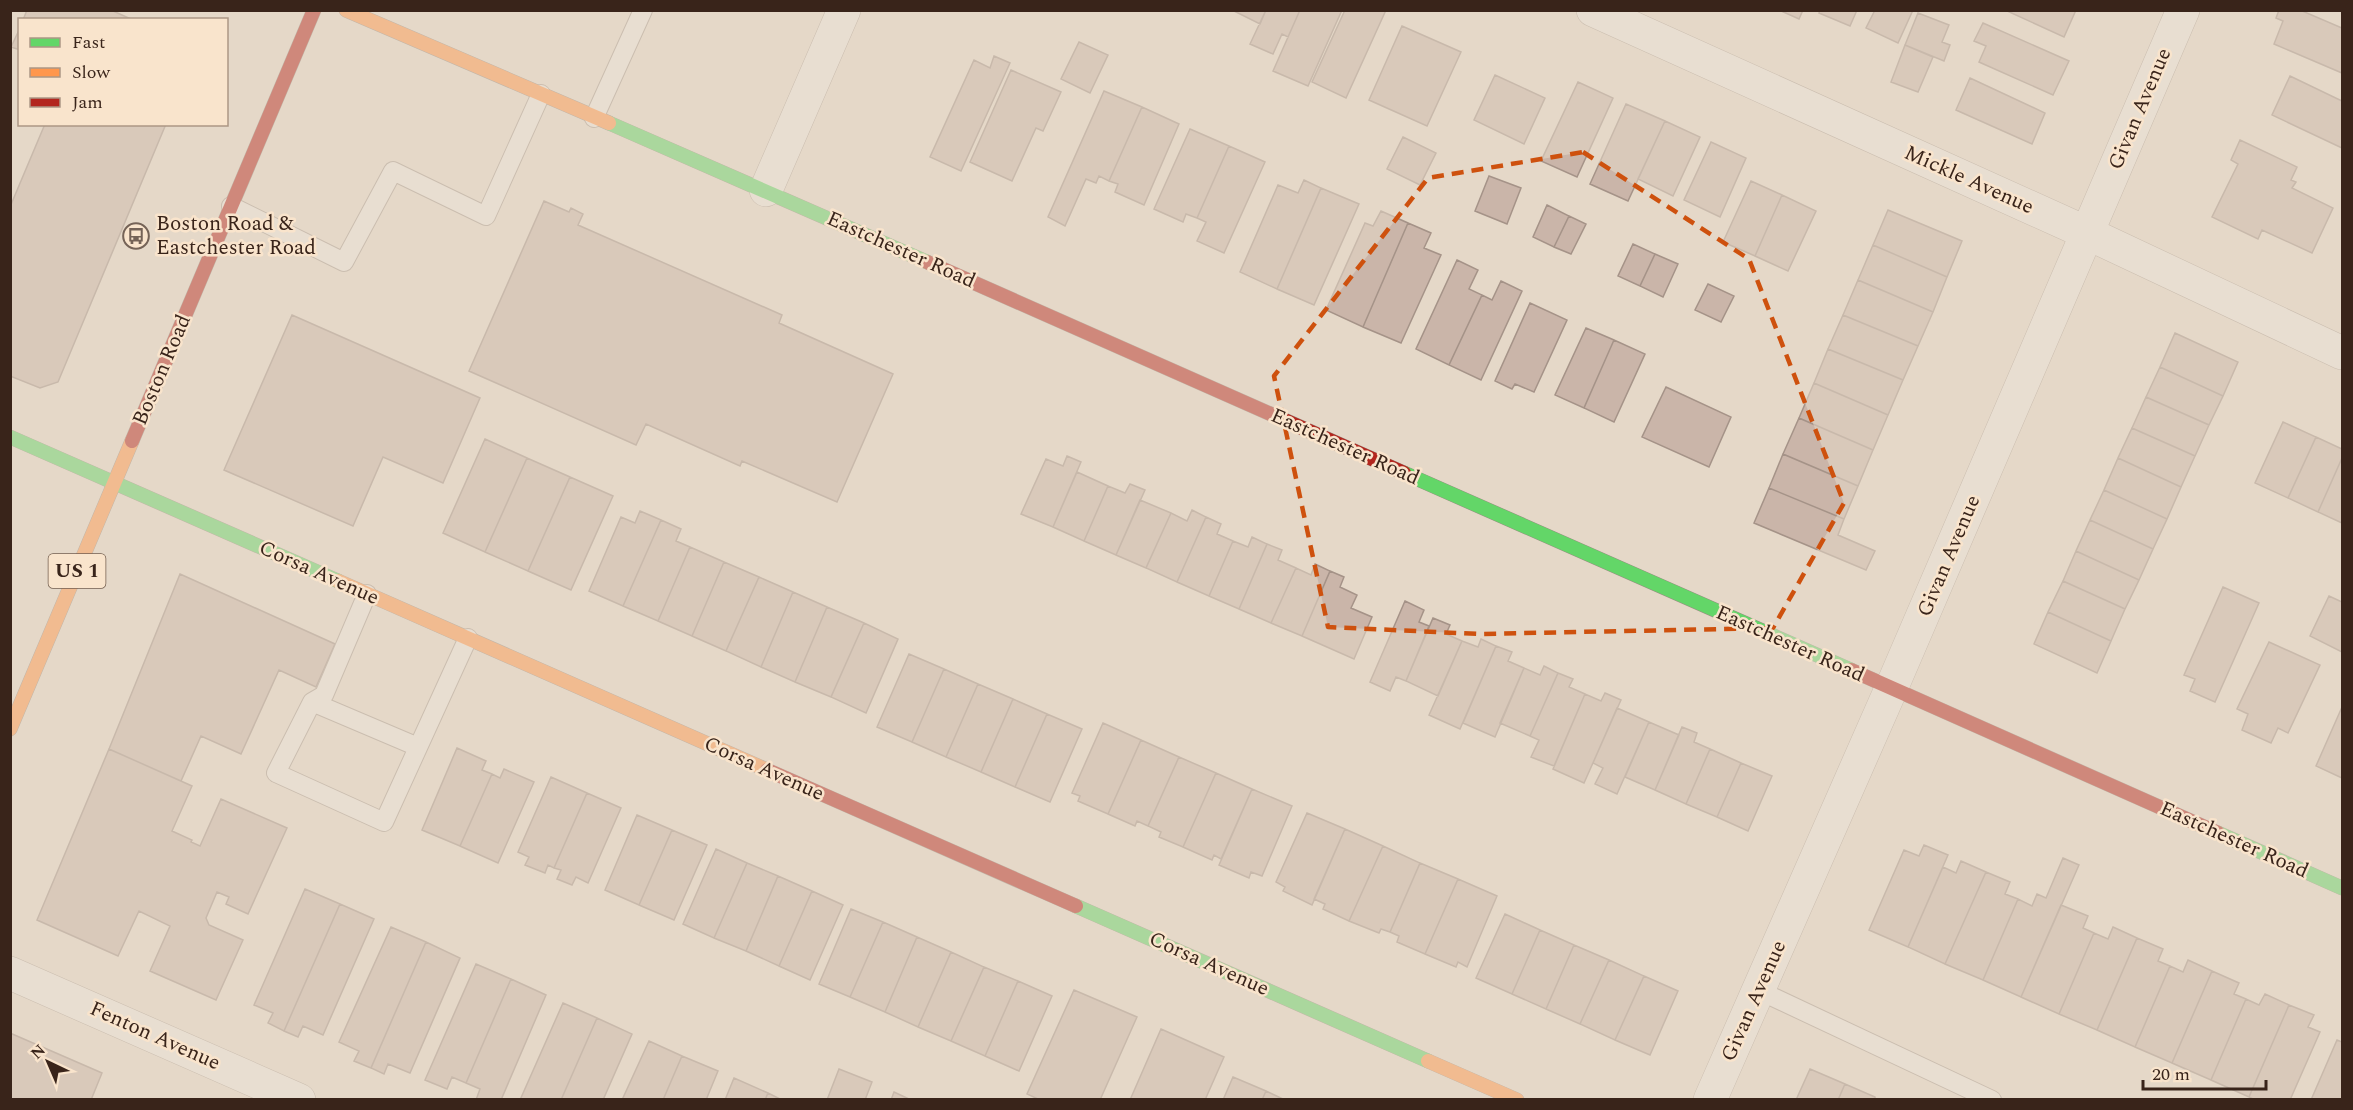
<svg xmlns="http://www.w3.org/2000/svg" width="2353" height="1110" font-family="Spectral,serif">
	<rect width="100%" height="100%" fill="#e5d8c8"/>
	<path fill="#cab5a9" stroke="#a59388" stroke-width="1.5" d="M27 10H111L133 20H23Z
		M1232 10H1266L1260 24Z
		M1266 10H1300L1288 37 1282 34 1273 54 1250 44Z
		M1300 10H1342L1308 86 1273 71Z
		M1345 10H1386L1346 98 1312 82Z
		M1779 10H1803L1799 19Z
		M1820 10H1857L1850 26 1819 13Z
		M1875 10H1913L1898 43 1866 28Z
		M2005 10H2076L2064 37Z
		M2279 10H2300L2342 28V73L2274 44 2283 21 2276 18Z
		M1918 13 1949 25 1942 42 1950 45 1944 61 1905 45Z
		M1983 23 2069 61 2053 95 1979 62 1986 46 1974 41Z
		M1402 26 1461 52 1427 126 1369 100Z
		M20 28V50L11 47Z
		M1079 42 1108 55 1090 93 1061 79Z
		M1905 45 1933 57 1918 92 1891 82Z
		M994 56 1010 63 961 171 930 157 974 60 990 68Z
		M1011 70 1061 92 1043 131 1036 128 1012 181 970 162Z
		M1495 75 1545 98 1524 144 1474 120Z
		M2290 76 2342 101V148L2272 115Z
		M1970 78 2045 113 2032 144 1956 110Z
		M1578 82 1613 98 1577 177 1541 161Z
		M1104 91 1142 107 1109 181 1099 176 1096 183 1086 179 1065 226 1048 217Z
		M1626 104 1665 121 1628 201 1590 184Z
		M1142 107 1179 124 1144 205 1115 192 1118 184 1109 181Z
		M1665 121 1700 137 1673 196 1638 179Z
		M45 124H166L58 382 40 388 10 376V207Z
		M1190 129 1229 146 1197 218 1186 214 1183 222 1154 209Z
		M1403 137 1436 153 1420 185 1387 169Z
		M2240 140 2297 167 2291 180 2296 182 2292 188 2333 208 2312 253 2262 230 2258 239 2212 217 2238 164 2231 160Z
		M1711 142 1746 158 1720 217 1684 200Z
		M1229 146 1265 162 1224 253 1197 241 1206 222 1197 218Z
		M1489 176 1521 188 1507 224 1475 211Z
		M1304 180 1321 188 1277 289 1240 272 1278 185 1298 193Z
		M1751 181 1782 195 1755 256 1723 242Z
		M1321 188 1359 204 1314 305 1277 289Z
		M1782 195 1816 211 1788 271 1755 256Z
		M544 201 569 212 571 208 583 214 578 225 782 315 779 323 893 374 837 502 742 461 740 466 646 424 636 445 469 371Z
		M1547 205 1569 216 1554 247 1533 237Z
		M1888 210 1962 241 1947 277 1873 245Z
		M1381 211 1408 223 1363 327 1326 310 1365 223 1373 226Z
		M1569 216 1586 224 1571 254 1554 247Z
		M1408 223 1431 233 1424 248 1441 255 1401 343 1363 327Z
		M1633 244 1655 254 1640 286 1618 276Z
		M1873 245 1947 277 1933 312 1858 280Z
		M1655 254 1678 264 1663 297 1640 286Z
		M1457 260 1478 270 1469 289 1482 295 1449 365 1416 349Z
		M1858 280 1933 312 1918 346 1843 315Z
		M1501 281 1522 291 1481 380 1449 365 1482 295 1492 300Z
		M1708 284 1734 296 1721 322 1695 310Z
		M1530 303 1567 320 1534 392 1515 384 1512 389 1495 381Z
		M292 315 480 398 443 483 383 457 353 526 224 470Z
		M1843 315 1918 346 1903 380 1828 349Z
		M1586 328 1614 340 1584 408 1555 395Z
		M2175 333 2238 362 2223 396 2160 367Z
		M1614 340 1645 354 1614 422 1584 408Z
		M1828 349 1903 380 1888 415 1814 383Z
		M2160 367 2223 396 2209 425 2146 397Z
		M1814 383 1888 415 1873 450 1799 418Z
		M1666 387 1731 417 1709 467 1642 437Z
		M2146 397 2209 425 2195 456 2132 428Z
		M1799 418 1873 450 1858 486 1783 454Z
		M2283 422 2316 437 2288 498 2255 483Z
		M2132 428 2195 456 2181 487 2118 458Z
		M2316 437 2342 449V458L2318 512 2288 498Z
		M485 439 527 458 485 552 443 533Z
		M1783 454 1858 486 1844 519 1769 488Z
		M1067 456 1081 462 1053 527 1021 514 1046 459 1063 466Z
		M527 458 570 477 528 571 485 552Z
		M2118 458 2181 487 2167 519 2104 490Z
		M2342 458V523L2318 512Z
		M1077 472 1108 486 1084 541 1053 527Z
		M570 477 613 496 571 590 528 571Z
		M1130 484 1145 490 1116 555 1084 541 1108 486 1125 493Z
		M1769 488 1844 519 1838 535 1875 551 1866 570 1754 523Z
		M2104 490 2167 519 2153 549 2090 520Z
		M1140 500 1171 513 1146 568 1116 555Z
		M1192 510 1206 517 1177 582 1146 568 1171 513 1187 521Z
		M640 511 661 520 623 606 589 591 621 517 635 523Z
		M1206 517 1221 524 1217 534 1233 541 1209 596 1177 582Z
		M661 520 681 529 676 541 690 547 658 621 623 606Z
		M2090 520 2153 549 2139 580 2076 551Z
		M1252 537 1267 544 1239 609 1209 596 1233 541 1248 547Z
		M1267 544 1282 550 1278 560 1296 568 1271 623 1239 609Z
		M690 547 724 562 692 636 658 621Z
		M2076 551 2139 580 2125 609 2063 581Z
		M724 562 759 577 726 651 692 636Z
		M1315 564 1330 571 1302 636 1271 623 1296 568 1311 575Z
		M1330 571 1344 577 1340 587 1357 595 1351 608 1372 617 1354 659 1302 636Z
		M180 574 335 644 316 687 279 670 241 754 201 736 181 781 109 749Z
		M759 577 793 592 761 667 726 651Z
		M2063 581 2125 609 2111 641 2048 612Z
		M2223 587 2259 603 2215 702 2190 691 2195 679 2184 675Z
		M793 592 827 607 795 682 761 667Z
		M2329 596 2342 602V652L2310 636Z
		M1405 601 1424 610 1419 622 1429 626 1406 681 1396 677 1390 691 1370 682Z
		M827 607 864 623 831 697 795 682Z
		M2048 612 2111 641 2097 673 2034 644Z
		M1433 618 1450 625 1446 634 1462 641 1438 696 1406 681Z
		M864 623 898 639 866 713 831 697Z
		M1481 639 1496 646 1460 729 1429 715 1462 641 1478 647Z
		M2269 642 2320 665 2288 733 2278 728 2271 743 2242 730 2248 714 2237 709Z
		M1496 646 1512 652 1508 661 1524 668 1495 737 1463 723Z
		M909 654 944 669 912 742 877 727Z
		M1544 666 1558 673 1530 736 1500 723 1524 668 1540 675Z
		M944 669 978 684 946 757 912 742Z
		M1558 673 1573 679 1569 687 1585 694 1554 766 1531 757 1539 740 1530 736Z
		M978 684 1013 699 981 772 946 757Z
		M1605 693 1621 700 1584 783 1553 769 1585 694 1601 701Z
		M1013 699 1047 714 1015 787 981 772Z
		M2342 707V778L2316 766Z
		M1617 708 1649 722 1617 794 1595 784 1603 768 1593 763Z
		M1047 714 1082 729 1050 802 1015 787Z
		M1649 722 1679 735 1655 790 1625 777Z
		M1103 723 1141 740 1108 814 1078 801 1080 796 1072 793Z
		M1682 727 1697 733 1694 742 1710 749 1686 804 1655 790Z
		M1141 740 1179 757 1148 826 1137 821 1135 826 1108 814Z
		M457 748 486 761 482 770 492 774 460 846 422 830Z
		M109 749 192 786 172 831 192 840 191 842 200 846 221 799 287 828 248 914 226 904 229 897 217 892 206 918 209 925 243 940 216 1000 150 971 170 926 139 911 118 956 37 920Z
		M1710 749 1741 763 1717 817 1686 804Z
		M1179 757 1216 773 1183 847 1159 837 1161 832 1148 826Z
		M1741 763 1772 776 1748 831 1717 817Z
		M504 769 534 782 498 863 460 846 492 774 500 778Z
		M1216 773 1252 789 1221 859 1214 855 1212 860 1183 847Z
		M551 777 587 793 554 868 548 865 545 873 525 865 529 857 518 852Z
		M1252 789 1292 806 1262 876 1251 872 1249 878 1219 865Z
		M587 793 621 808 588 883 576 877 572 885 557 879 561 870 554 868Z
		M1307 813 1345 829 1312 905 1283 891 1285 887 1276 882Z
		M637 815 672 830 639 905 605 890Z
		M1345 829 1383 846 1349 921 1323 909 1325 904 1314 899Z
		M672 830 707 845 674 920 639 905Z
		M1924 845 1948 855 1908 947 1869 930 1904 850 1919 856Z
		M1383 846 1420 863 1390 932 1381 929 1379 933 1349 921Z
		M716 849 747 863 714 938 683 924Z
		M2063 858 2079 865 2021 997 1983 980 2018 899 2032 906 2037 894 2046 898Z
		M1961 861 1986 872 1945 964 1908 947 1943 867 1956 873Z
		M747 863 778 876 746 951 714 938Z
		M1420 863 1458 879 1425 954 1397 942 1399 936 1390 932Z
		M1986 872 2010 882 2005 894 2018 899 1983 980 1945 964Z
		M778 876 812 891 779 966 746 951Z
		M1458 879 1497 896 1467 967 1458 962 1456 967 1425 954Z
		M305 889 340 904 284 1031 268 1023 273 1013 254 1005Z
		M812 891 843 905 810 980 779 966Z
		M340 904 374 919 323 1035 303 1026 298 1037 284 1031Z
		M2061 905 2088 916 2083 928 2094 933 2059 1014 2021 997Z
		M851 909 883 922 850 997 819 984Z
		M1505 914 1540 930 1512 994 1476 978Z
		M883 922 917 937 885 1012 850 997Z
		M391 927 426 942 371 1068 354 1061 359 1051 339 1042Z
		M2113 927 2137 938 2097 1030 2059 1014 2094 933 2108 939Z
		M1540 930 1574 945 1546 1009 1512 994Z
		M917 937 951 952 918 1027 885 1012Z
		M2137 938 2163 949 2158 961 2170 966 2135 1047 2097 1030Z
		M426 942 460 958 410 1073 388 1064 384 1074 371 1068Z
		M1574 945 1609 960 1580 1024 1546 1009Z
		M951 952 984 967 951 1041 918 1027Z
		M1609 960 1644 976 1615 1040 1580 1024Z
		M2188 960 2212 971 2172 1063 2135 1047 2170 966 2183 972Z
		M476 964 511 979 466 1083 452 1077 447 1089 425 1080Z
		M984 967 1018 981 985 1056 951 1041Z
		M2212 971 2239 983 2234 994 2246 999 2211 1080 2172 1063Z
		M1644 976 1678 991 1650 1055 1615 1040Z
		M511 979 546 995 501 1100H476L480 1089 466 1083Z
		M1018 981 1052 996 1019 1071 985 1056Z
		M1074 990 1137 1017 1100 1100H1040L1027 1094Z
		M2265 994 2289 1005 2249 1097 2211 1080 2246 999 2259 1005Z
		M563 1003 597 1018 561 1100H520Z
		M2289 1005 2314 1015 2308 1027 2320 1032 2290 1100H2255L2249 1097Z
		M597 1018 632 1034 603 1100H561Z
		M1161 1029 1224 1057 1205 1100H1130Z
		M10 1033 102 1073 91 1100H10Z
		M2337 1040 2342 1042V1100H2311Z
		M649 1041 682 1056 663 1100H622Z
		M682 1056 718 1071 706 1100H663Z
		M839 1069 872 1082 865 1100H827Z
		M1810 1069 1845 1084 1838 1100H1796Z
		M1233 1077 1266 1091 1262 1100H1223Z
		M734 1078 768 1093 765 1100H725Z
		M1845 1084 1875 1097V1100H1838Z
		M1266 1091 1285 1100H1262Z
		M894 1092 909 1099V1100H891Z
		M768 1093 782 1100H765Z"/>
	<g fill="none" stroke-linecap="round" stroke-linejoin="round">
		<g stroke="#aa9d92" stroke-width="20">
			<path id="lane" d="M594 118 643 10
				M231 206 344 262 393 171 486 216 541 94
				M367 594 324 695 312 702 276 773 384 822 468 638
				M312 702 418 747
				M1758 990 1992 1100"/>
		</g>
		<g stroke="#aa9d92" stroke-width="34">
			<path id="street" d="M1593 10 2087 233 2342 353
				M766 190 844 10
				M10 973 299 1100
				M1710 1100 1891 689 2183 10"/>
		</g>
		<g stroke="#998d82" stroke-width="15">
			<path id="fast" d="M609 123 927 262
				M10 437 338 581
				M1404 473 1851 670
				M2218 833 2342 888
				M1076 906 1428 1061"/>
		</g>
		<g stroke="#998d82" stroke-width="15">
			<path id="slow" d="M346 10 609 123
				M338 581 767 770
				M10 729 132 441
				M1428 1061 1517 1100"/>
		</g>
		<g stroke="#998d82" stroke-width="15">
			<path id="jam" d="M927 262 1404 473
				M132 441 314 10
				M1851 670 2218 833
				M767 770 1076 906"/>
		</g>
		<use href="#lane" stroke="#ece4db" stroke-width="18"/>
		<use href="#street" stroke="#ece4db" stroke-width="33"/>
		<use href="#fast" stroke="#63d668" stroke-width="14"/>
		<use href="#slow" stroke="#ff974d" stroke-width="14"/>
		<use href="#jam" stroke="#b3261e" stroke-width="14"/>
	</g>
	<path d="M0 0H2353V1110H0ZM1583 152 1749 259 1844 503 1773 628 1479 634 1328 627 1274 376 1428 178Z" fill="#e5d8c8" fill-opacity=".55" fill-rule="evenodd"/>
	<path fill="none" stroke="#ce510e" stroke-width="4.5" stroke-dasharray="12 8" stroke-linejoin="round" d="M1583 152 1749 259 1844 503 1773 628 1479 634 1328 627 1274 376 1428 178Z"/>
	<defs>
		<g id="bus-ring" transform="scale(1.35)"><circle r="9.5" fill="#f9e4cc" stroke="#756357" stroke-width="1.5"/><path d="M-5-6H5V4H4V6H2V4H-2V6H-4V4H-5ZM-3.5-4V0h7V-4ZM-3.5 1.2v1.5H-2V1.2ZM2 1.2v1.5H3.5V1.2Z" fill="#756357"/></g>
	</defs>
	<g fill-rule="evenodd">
		<use href="#bus-ring" x="136" y="236"/>
	</g>
	<g text-anchor="middle" dominant-baseline="central" stroke-width="5" stroke-linejoin="round" paint-order="stroke">
		<rect fill="#f9e4cc" stroke="#735e4f" stroke-width="1.5" x="48.5" y="554" width="57" height="34" rx="4.5"/>
		<g font-size="20" font-weight="bold" fill="#39241a">
			<text x="77" y="571">US 1</text>
		</g>
		<g font-size="21" fill="#39241a" stroke="#f9e4cc">
			<text transform="translate(2140 109) rotate(-67)">Givan Avenue</text>
			<text transform="translate(1969 180) rotate(24)">Mickle Avenue</text>
			<text transform="translate(901 250) rotate(24)">Eastchester Road</text>
			<text transform="translate(162 370) rotate(-67)">Boston Road</text>
			<text transform="translate(1345 447) rotate(24)">Eastchester Road</text>
			<text transform="translate(1949 556) rotate(-67)">Givan Avenue</text>
			<text transform="translate(319 573) rotate(24)">Corsa Avenue</text>
			<text transform="translate(1790 644) rotate(24)">Eastchester Road</text>
			<text transform="translate(764 769) rotate(24)">Corsa Avenue</text>
			<text transform="translate(2234 840) rotate(24)">Eastchester Road</text>
			<text transform="translate(1209 964) rotate(24)">Corsa Avenue</text>
			<text transform="translate(1754 1001) rotate(-66)">Givan Avenue</text>
			<text transform="translate(155 1036) rotate(24)">Fenton Avenue</text>
		</g>
		<g font-size="21" fill="#39241a" stroke="#f9e4cc" text-anchor="start">
			<text x="156" y="224">Boston Road &amp;<tspan x="156" dy="24">Eastchester Road</tspan></text>
		</g>
	</g>
	<rect width="2353" height="1110" fill="none" stroke="#39241a" stroke-width="24"/>
	<rect x="18" y="18" width="210" height="108" fill="#f9e4cc" stroke="#ac9785" stroke-width="1.5"/>
	<rect x="30" y="38" width="30" height="9" fill="#63d668" stroke="#ac9785" stroke-width="1.5"/>
	<text x="72" y="48" font-size="18" fill="#39241a">Fast</text>
	<rect x="30" y="68" width="30" height="9" fill="#ff974d" stroke="#ac9785" stroke-width="1.5"/>
	<text x="72" y="78" font-size="18" fill="#39241a">Slow</text>
	<rect x="30" y="98" width="30" height="9" fill="#b3261e" stroke="#ac9785" stroke-width="1.5"/>
	<text x="72" y="108" font-size="18" fill="#39241a">Jam</text>
	<g transform="translate(48 1062) rotate(316)" stroke="#f9e4cc" stroke-width="4.5" paint-order="stroke">
	<path d="M0-4.5L10 22L0 15L-10 22Z" fill="#39241a"/>
	<text y="-9" font-size="16" font-weight="bold" text-anchor="middle" fill="#39241a">N</text>
	</g>
	<path d="M2143 1080v9h123v-9" fill="none" stroke="#39241a" stroke-width="3"/>
	<text x="2152" y="1080" font-size="18" fill="#39241a" stroke="#f9e4cc" stroke-width="4.5" paint-order="stroke">20 m</text>
</svg>
